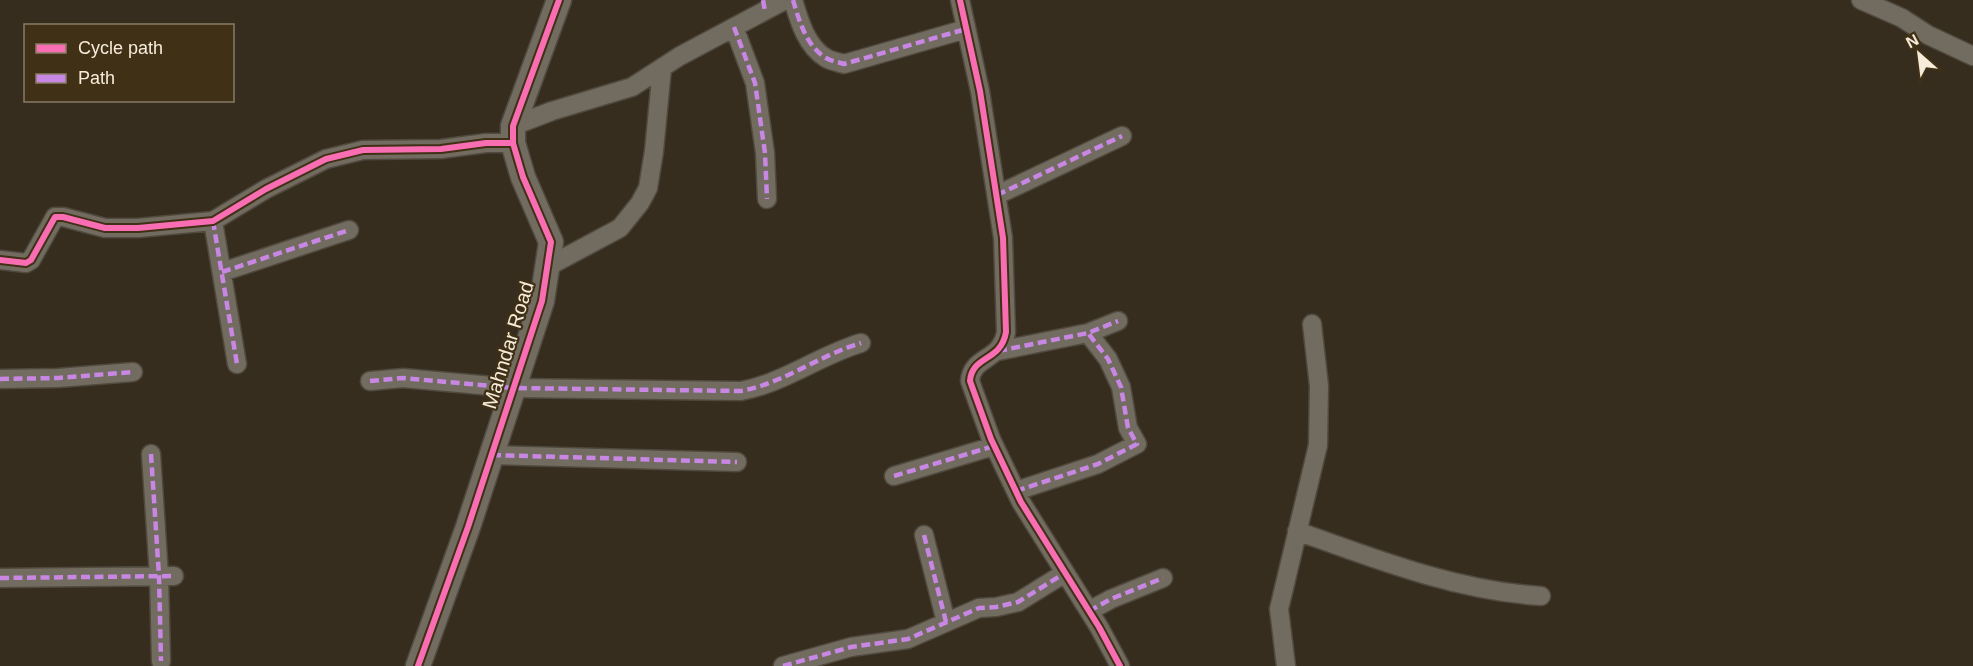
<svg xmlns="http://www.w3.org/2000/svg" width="1973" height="666" font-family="Helvetica,sans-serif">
	<rect width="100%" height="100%" fill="#362d1f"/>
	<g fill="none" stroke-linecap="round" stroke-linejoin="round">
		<g stroke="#50493d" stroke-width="21">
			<path id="minor" d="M793 0C799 20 806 46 826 58 831 61 838 62 844 64L966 29
				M960 0 980 91 1003 238 1006 332C1001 362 972 355 970 381L991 439 1021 502 1099 627 1120 666
				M1861 0 1902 18 1928 35 1973 56
				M734 27 755 83 765 153 767 199
				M513 126 552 111 632 87 680 56 785 0
				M997 195 1122 136
				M213 221 237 364
				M0 260 26 263 31 260 55 217H63L105 228H138L213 221 266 189 326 159 363 150 441 149 486 143H513
				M547 267 620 228 640 203 648 188 654 151 662 68
				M222 272 349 230
				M998 351 1088 333 1118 321
				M0 379 58 378 133 372
				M370 381 403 378 514 388 741 391C784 383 820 355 861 343
				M151 454 159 576 161 661
				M492 455 737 462
				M894 476 994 446
				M1016 491 1098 464 1137 444 1128 428 1121 387 1108 359 1088 333
				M1297 531C1375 559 1457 591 1541 596
				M924 535 946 622
				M0 578 174 576
				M1089 611 1111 599 1163 578
				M783 666 851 647 908 639 979 608 996 607 1018 602 1065 573
				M1286 666 1279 609 1318 445 1319 386 1312 324"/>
		</g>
		<g stroke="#50493d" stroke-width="27">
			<path id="tertiary" d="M418 666 468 527 542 301 551 242 523 177 513 143V126L559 0"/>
		</g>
		<use href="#minor" stroke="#726b60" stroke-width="18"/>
		<use href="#tertiary" stroke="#726b60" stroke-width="24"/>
		<path stroke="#c787e3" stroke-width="4.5" stroke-dasharray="9 4.5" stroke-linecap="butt" d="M763 0 765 11
			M793 0C799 20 806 46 826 58 831 61 838 62 844 64L966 29
			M734 27 755 83 765 153 767 199
			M997 195 1122 136
			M213 221 237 364
			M222 272 349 230
			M998 351 1088 333 1118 321
			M0 379 58 378 133 372
			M370 381 403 378 514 388 741 391C784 383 820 355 861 343
			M151 454 159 576 161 661
			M492 455 737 462
			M894 476 994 446
			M1016 491 1098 464 1137 444 1128 428 1121 387 1108 359 1088 333
			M924 535 946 622
			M0 578 174 576
			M1089 611 1111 599 1163 578
			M783 666 851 647 908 639 979 608 996 607 1018 602 1065 573"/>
		<g stroke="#403015" stroke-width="10">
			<path id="cycleway" d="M960 0 980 91 1003 238 1006 332C1001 362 972 355 970 381L991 439 1021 502 1099 627 1120 666
				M0 260 26 263 31 260 55 217H63L105 228H138L213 221 266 189 326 159 363 150 441 149 486 143H513
				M418 666 468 527 542 301 551 242 523 177 513 143V126L559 0"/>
		</g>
		<use href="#cycleway" stroke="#f96db3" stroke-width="6"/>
	</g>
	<g text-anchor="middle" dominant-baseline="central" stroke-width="4.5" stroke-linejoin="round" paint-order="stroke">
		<g font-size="20" fill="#f6ecdc" stroke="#403015">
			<text transform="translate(508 345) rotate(-73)">Mahndar Road</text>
		</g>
	</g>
	<rect x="24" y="24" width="210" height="78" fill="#403015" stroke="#897b65" stroke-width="1.5"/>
	<rect x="36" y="44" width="30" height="9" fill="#f96db3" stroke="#897b65" stroke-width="1.5"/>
	<text x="78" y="54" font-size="18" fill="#f6ecdc">Cycle path</text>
	<rect x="36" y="74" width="30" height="9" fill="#c787e3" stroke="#897b65" stroke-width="1.5"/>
	<text x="78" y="84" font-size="18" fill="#f6ecdc">Path</text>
	<g transform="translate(1919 54) rotate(332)" stroke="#403015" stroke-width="4.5" paint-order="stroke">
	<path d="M0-4.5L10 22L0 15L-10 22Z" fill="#f6ecdc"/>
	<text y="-9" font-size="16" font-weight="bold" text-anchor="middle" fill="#f6ecdc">N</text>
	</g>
</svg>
